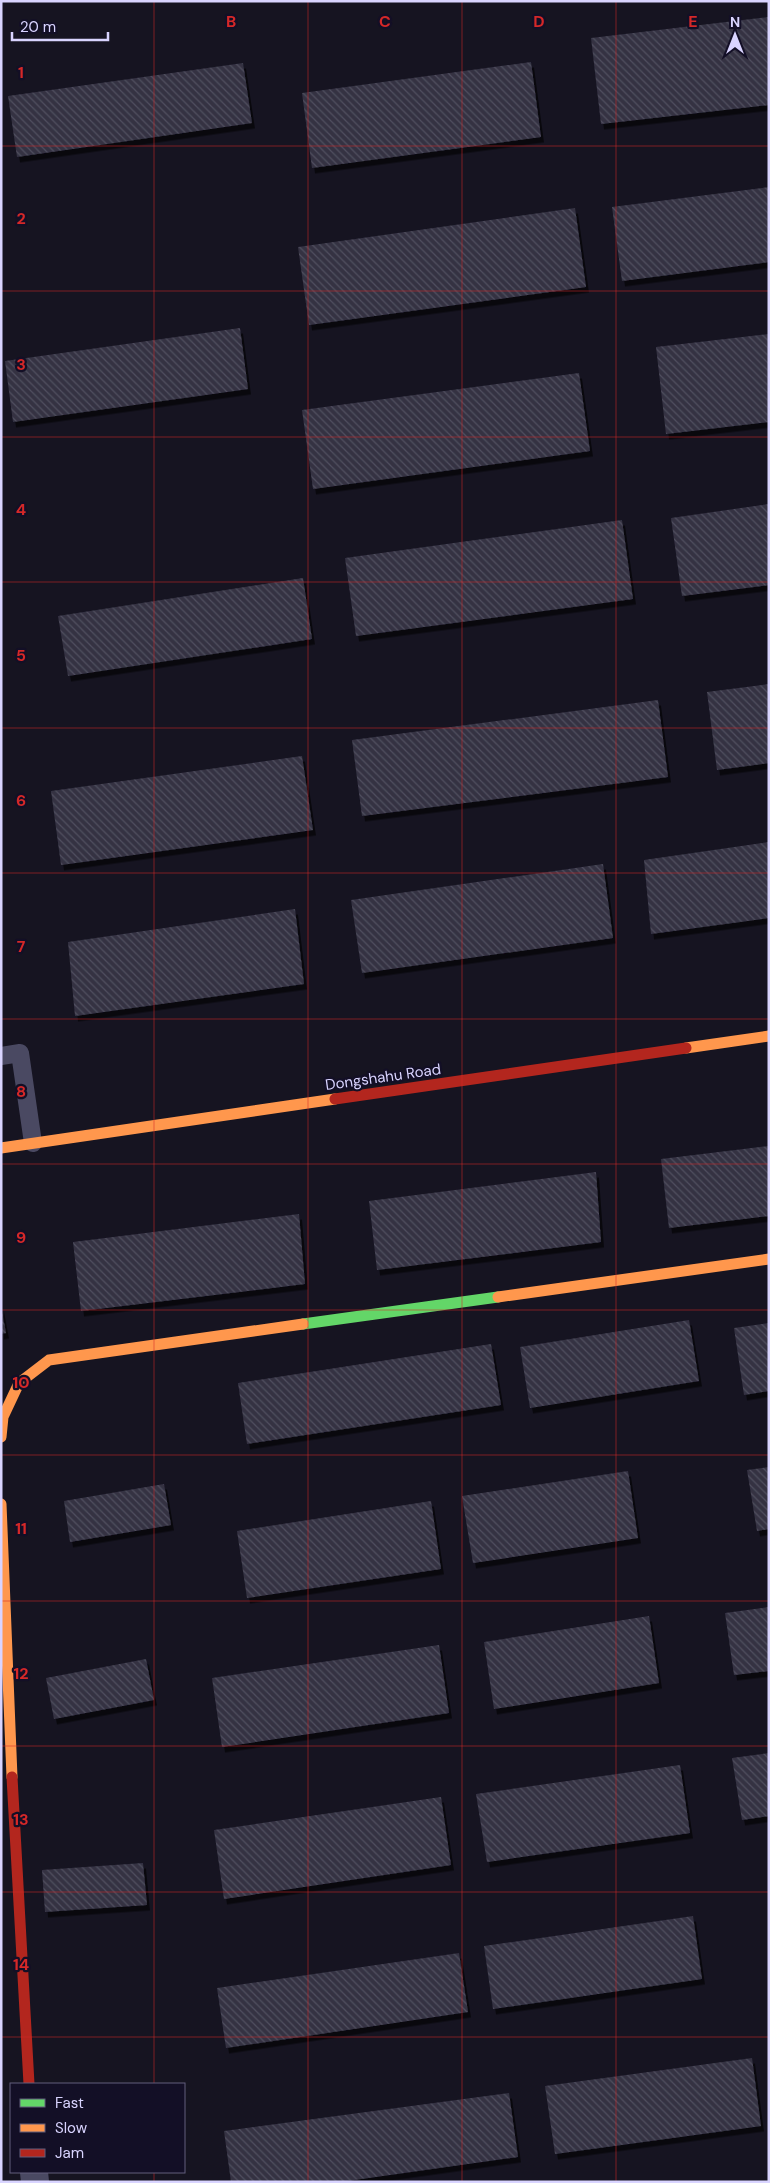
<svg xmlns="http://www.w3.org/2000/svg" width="770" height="2183" font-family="'DM Sans',sans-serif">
	<defs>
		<pattern id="building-back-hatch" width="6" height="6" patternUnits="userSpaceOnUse" patternTransform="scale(1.25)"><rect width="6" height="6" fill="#343243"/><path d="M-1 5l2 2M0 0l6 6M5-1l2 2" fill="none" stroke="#514f5f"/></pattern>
		<filter id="shadow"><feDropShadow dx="3" dy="5.5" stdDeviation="0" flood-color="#0009"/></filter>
	</defs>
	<rect width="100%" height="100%" fill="#161421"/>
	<path fill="url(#building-back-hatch)" filter="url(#shadow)" d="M769 17V105L601 124 591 38Z
		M531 62 541 137 312 168 302 93Z
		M243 63 252 123 17 157 8 96Z
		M769 187V262L622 281 612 207Z
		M575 208 586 287 309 325 298 247Z
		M240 328 248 389 13 422 5 361Z
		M769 334V422L666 434 656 347Z
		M579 373 590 451 313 489 302 410Z
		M769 504V585L682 596 671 518Z
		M622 520 633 599 356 636 345 558Z
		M303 578 312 639 68 676 58 616Z
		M769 684V763L717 770 707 692Z
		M658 700 668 777 362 816 352 740Z
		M302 756 313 830 61 865 51 791Z
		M769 842V918L651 934 644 860Z
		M603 864 613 938 362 973 351 900Z
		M295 909 304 984 75 1016 68 942Z
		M769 1146V1216L669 1228 661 1159Z
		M596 1172 601 1242 377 1270 369 1201Z
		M299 1214 305 1284 81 1311 73 1242Z
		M1 1306 6 1333 1 1334Z
		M689 1320 699 1381 530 1408 520 1347Z
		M769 1323V1391L744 1395 734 1328Z
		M491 1344 501 1405 247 1444 238 1383Z
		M769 1467V1529L757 1531 747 1470Z
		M628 1471 638 1538 473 1563 462 1496Z
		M164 1484 171 1525 70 1542 64 1501Z
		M431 1501 441 1569 247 1598 237 1531Z
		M769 1607V1671L734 1675 725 1613Z
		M649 1616 659 1683 494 1709 484 1642Z
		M439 1645 449 1713 222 1747 212 1678Z
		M146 1659 154 1700 54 1719 46 1678Z
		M769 1753V1816L742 1820 732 1758Z
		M680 1765 690 1833 487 1862 476 1794Z
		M441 1797 451 1865 224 1899 214 1830Z
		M143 1863 147 1905 45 1912 42 1870Z
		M693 1916 702 1979 493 2009 484 1946Z
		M459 1953 468 2012 226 2048 217 1988Z
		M752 2058 761 2126 555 2154 545 2086Z
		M509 2093 518 2157 340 2182H231L224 2131Z"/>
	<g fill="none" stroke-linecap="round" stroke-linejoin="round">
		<path stroke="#4a4962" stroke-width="18" d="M1 1056 20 1053 33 1143"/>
		<path stroke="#4a4962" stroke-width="28" d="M34 2172 35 2182"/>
		<path stroke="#63d668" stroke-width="11" d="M303 1324 498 1297"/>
		<path stroke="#ff974d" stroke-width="11" d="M686 1048 769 1036
			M1 1148 335 1099
			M498 1297 769 1259
			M1 1437 3 1417 19 1383 49 1360 303 1324
			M1 1504 12 1777"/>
		<path stroke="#b3261e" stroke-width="11" d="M335 1099 686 1048
			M12 1777 29 2084"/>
	</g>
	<path fill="none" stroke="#d62828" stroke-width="1" stroke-opacity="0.55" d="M154 1V2084M308 1V2182M462 1V2182M616 1V2182M1 146H769M1 291H769M1 437H769M1 582H769M1 728H769M1 873H769M1 1019H769M1 1164H769M1 1310H769M1 1455H769M1 1601H769M1 1746H769M1 1892H769M1 2037H769M154 2172V2182"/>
	<g text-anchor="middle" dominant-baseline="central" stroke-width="4.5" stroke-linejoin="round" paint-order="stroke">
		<g font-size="15" fill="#d9d4ff" stroke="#130f26">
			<text transform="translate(383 1077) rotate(-8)">Dongshahu Road</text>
		</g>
	</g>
	<g font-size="16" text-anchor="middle" font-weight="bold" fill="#d62828" stroke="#130f26" stroke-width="4.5" stroke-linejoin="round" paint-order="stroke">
		<text x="231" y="27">B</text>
		<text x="385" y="27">C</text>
		<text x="539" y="27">D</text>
		<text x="693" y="27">E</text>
		<text x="21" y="78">1</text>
		<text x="21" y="224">2</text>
		<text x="21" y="370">3</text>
		<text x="21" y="515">4</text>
		<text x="21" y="661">5</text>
		<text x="21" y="806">6</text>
		<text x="21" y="952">7</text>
		<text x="21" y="1097">8</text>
		<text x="21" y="1243">9</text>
		<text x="21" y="1388">10</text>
		<text x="21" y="1534">11</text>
		<text x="21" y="1679">12</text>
		<text x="21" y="1825">13</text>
		<text x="21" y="1970">14</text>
	</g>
	<rect width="770" height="2183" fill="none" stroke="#d9d4ff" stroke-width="5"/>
	<rect x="10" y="2083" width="175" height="90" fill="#130f26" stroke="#625e7d"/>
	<rect x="20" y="2099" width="25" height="8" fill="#63d668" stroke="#625e7d"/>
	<text x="55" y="2108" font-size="15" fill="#d9d4ff">Fast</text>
	<rect x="20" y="2124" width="25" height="8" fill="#ff974d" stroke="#625e7d"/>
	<text x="55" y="2133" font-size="15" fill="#d9d4ff">Slow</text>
	<rect x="20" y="2149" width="25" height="8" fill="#b3261e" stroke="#625e7d"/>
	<text x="55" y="2158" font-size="15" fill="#d9d4ff">Jam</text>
	<g transform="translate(735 35)" stroke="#130f26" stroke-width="4" paint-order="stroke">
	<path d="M0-4L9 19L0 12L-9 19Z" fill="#d9d4ff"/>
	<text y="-8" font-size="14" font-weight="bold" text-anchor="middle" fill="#d9d4ff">N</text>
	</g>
	<path d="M12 32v8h96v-8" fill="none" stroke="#d9d4ff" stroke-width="2.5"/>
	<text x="20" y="32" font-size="15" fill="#d9d4ff" stroke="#130f26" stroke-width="4" paint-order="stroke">20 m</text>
</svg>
